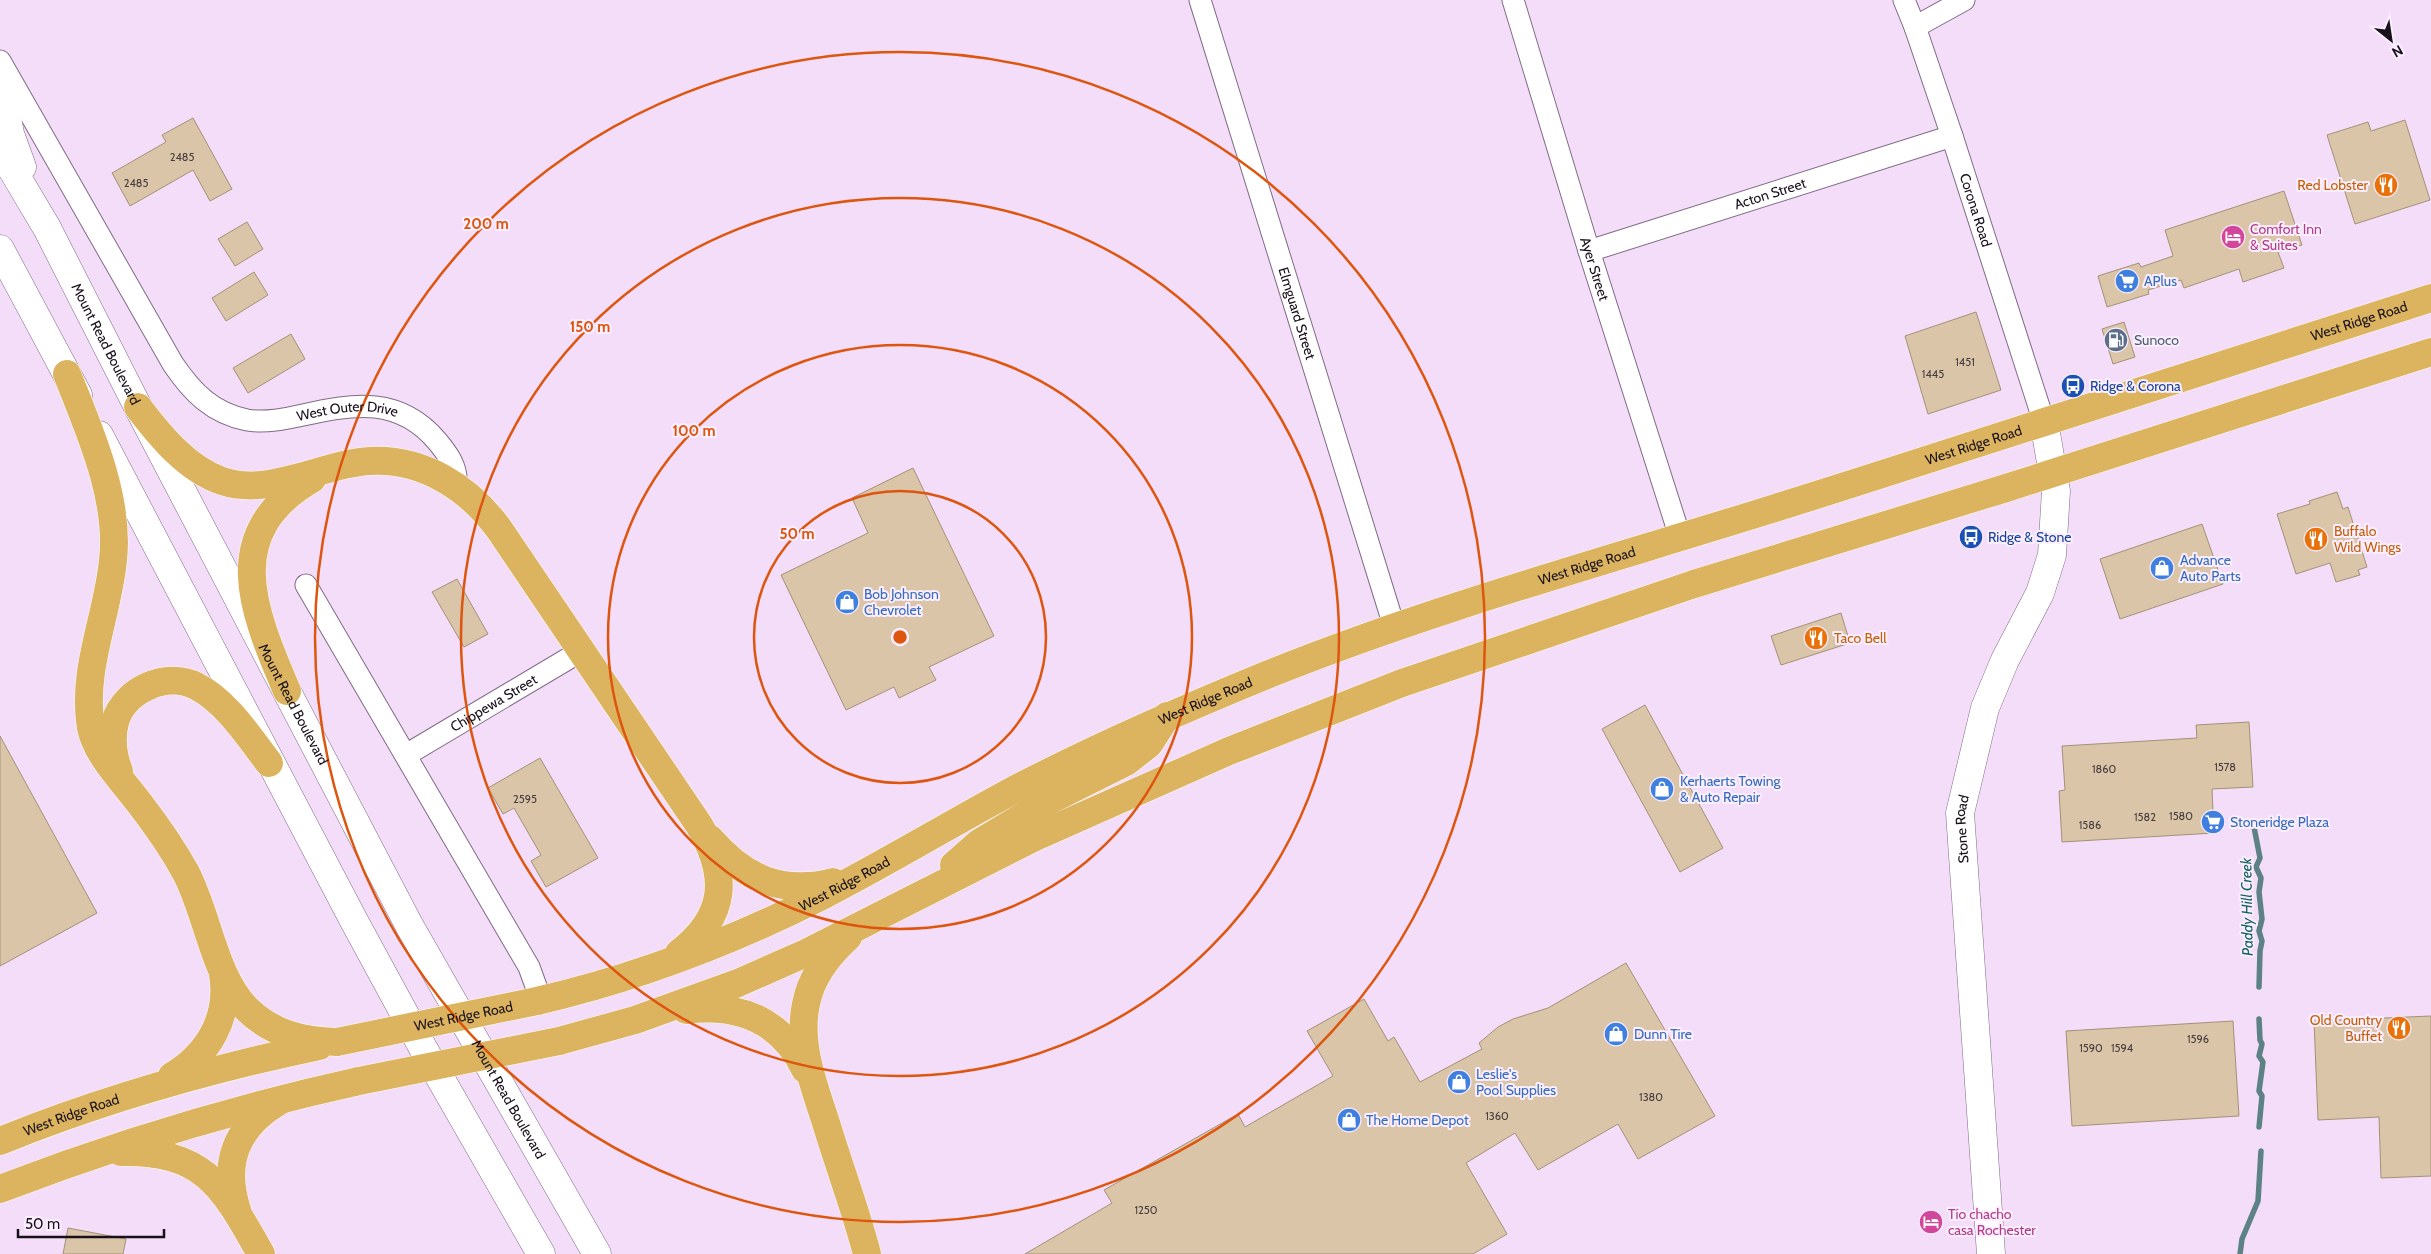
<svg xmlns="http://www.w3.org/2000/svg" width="2431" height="1254" font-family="Cabin,sans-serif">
	<rect width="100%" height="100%" fill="#f3ddf9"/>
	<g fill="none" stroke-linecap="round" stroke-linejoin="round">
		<path stroke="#5d8286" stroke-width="5.5" d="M2254 827 2260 858 2256 867 2261 878 2259 892 2262 919 2259 931 2262 941 2260 951 2259 987
			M2259 1127 2262 1096 2259 1091 2263 1062 2259 1056 2262 1044 2260 1040 2259 1019
			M2240 1254 2242 1239 2258 1201 2261 1151"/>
	</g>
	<path fill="#dac5a9" stroke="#a59177" d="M193 118 232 189 210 201 193 170 130 206 112 173 166 142 162 135Z
		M2405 120 2430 200 2355 224 2327 135 2368 122 2371 131Z
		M2284 191 2302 245 2278 252 2284 268 2243 282 2239 269 2184 288 2181 280 2148 290 2149 294 2107 307 2098 276 2139 263 2141 267 2173 256 2165 230Z
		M247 222 263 249 235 266 218 239Z
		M254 272 268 295 226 321 212 298Z
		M1976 312 2001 390 1928 414 1905 336Z
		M2124 322 2135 357 2113 364 2102 329Z
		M291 334 305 359 248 393 233 368Z
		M913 468 994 636 929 667 936 680 899 698 894 687 846 710 781 575 868 533 852 498Z
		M2337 492 2343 509 2348 507 2367 567 2358 570 2360 575 2336 582 2330 563 2296 574 2277 514 2310 504 2309 501Z
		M2202 524 2223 584 2120 619 2100 559Z
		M457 579 488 634 464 647 432 592Z
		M1841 613 1850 643 1781 665 1771 636Z
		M1645 705 1723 848 1680 872 1602 729Z
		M2249 722 2253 787 2212 789 2214 833 2062 842 2059 791 2065 790 2062 746 2197 738 2196 725Z
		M0 736 97 913 0 966Z
		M540 758 598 858 546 887 531 861 541 855 514 808 503 814 488 788Z
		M1626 963 1715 1116 1638 1159 1618 1124 1538 1170 1515 1133 1466 1163 1507 1234 1473 1254H1025L1112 1203 1104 1190 1238 1114 1245 1127 1333 1076 1307 1031 1364 999 1388 1041 1394 1037 1420 1082 1482 1049 1479 1043 1498 1027 1513 1019 1548 1008Z
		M2431 1016V1176L2381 1178 2379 1117 2318 1120 2314 1021Z
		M2233 1021 2239 1116 2072 1126 2066 1031Z
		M68 1228 126 1239 123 1254H63Z"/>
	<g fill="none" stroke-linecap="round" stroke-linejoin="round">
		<g stroke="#806c85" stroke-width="23">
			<g id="minor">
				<path id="s1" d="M1200 0 1394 626"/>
				<path id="s2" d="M1513 0 1589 251 1680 537"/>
				<path id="s3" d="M1904 0 1915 27 1952 136 2044 422"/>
				<path d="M1915 27 1964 0"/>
				<path id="s4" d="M0 61 173 364C192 392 212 413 247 420 266 423 285 419 303 415 354 403 400 397 437 441 448 454 458 468 456 485"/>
				<path id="s5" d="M1589 251 1952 136"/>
				<path d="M306 585 529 967 541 1000"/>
				<path id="s6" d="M406 755 581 651"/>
			</g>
		</g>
		<g stroke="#806c85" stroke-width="29">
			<g id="tertiary">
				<path id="s7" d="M1991 1254 1960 813 1985 708 2005 660 2040 593 2052 555 2056 491 2044 422"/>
			</g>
		</g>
		<g stroke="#806c85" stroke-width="29">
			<g id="secondary">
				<path d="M0 79 10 134 22 167"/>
				<path id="s8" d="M0 149 47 228 138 407 409 925 597 1254"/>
				<path d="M0 249 78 395"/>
				<path d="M99 435 353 919 423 1048 541 1254"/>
			</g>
		</g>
		<g stroke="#fff" stroke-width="29">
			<g id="trunk">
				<path d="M67 374C89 430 120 498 113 560 108 615 81 671 91 728 97 756 123 781 140 804 157 826 173 849 186 873 208 915 214 976 247 1009 272 1034 303 1041 337 1042"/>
				<path d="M138 407C160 436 187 469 222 481 252 491 279 482 307 475 328 469 349 462 370 461 423 458 469 488 499 529L699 825C729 876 727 916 679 953"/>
				<path d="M287 691C253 611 219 533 312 479"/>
				<path d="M119 771C113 756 111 738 115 722 124 690 166 671 196 686 226 701 249 737 269 763"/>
				<path d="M710 839C744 878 781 895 833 882"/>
				<path d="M954 865 979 843 1052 799 1126 762 1149 744 1167 716"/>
				<path d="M848 937C828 955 811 977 806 1004 797 1045 815 1088 827 1126 840 1169 856 1211 867 1254"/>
				<path id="s9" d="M537 1001C637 978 731 942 822 896 886 863 947 826 1010 792 1094 748 1181 710 1269 674 1433 608 1603 562 1772 509 1992 440 2211 368 2431 298"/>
				<path d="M686 1010C739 1003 781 1020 805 1069"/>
				<path d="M559 1041 635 1020 738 983 806 953 1033 838 1229 751 1402 683 1694 584 2003 489 2431 352"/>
				<path d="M172 1076C209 1054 230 1017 223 974"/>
				<path id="s10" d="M0 1141C104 1099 210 1069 319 1046"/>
				<path d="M121 1152C206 1151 223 1187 261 1254"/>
				<path d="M0 1189C117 1144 236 1108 359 1081"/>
				<path d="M237 1210C222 1163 236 1127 278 1102"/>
			</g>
		</g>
		<use href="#minor" stroke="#fff" stroke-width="21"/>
		<use href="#tertiary" stroke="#fff" stroke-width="28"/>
		<use href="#secondary" stroke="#fff" stroke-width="28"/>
		<use href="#trunk" stroke="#dcb460" stroke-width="28"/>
		<g stroke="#fff" stroke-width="29" stroke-linecap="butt">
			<g id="trunk-bridge">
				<path id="s11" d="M337 1042 537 1001"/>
				<path d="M359 1081 559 1041"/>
			</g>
		</g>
		<use href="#trunk-bridge" stroke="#dcb460" stroke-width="28"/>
	</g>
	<g fill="none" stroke="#de550d" stroke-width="2.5">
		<circle cx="900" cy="637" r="146"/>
		<circle cx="900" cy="637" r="292"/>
		<circle cx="900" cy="637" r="439"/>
		<circle cx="900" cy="637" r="585"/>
	</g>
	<defs>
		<g id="restaurant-disc" transform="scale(1.25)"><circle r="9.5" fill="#e8710a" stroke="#fbeeff"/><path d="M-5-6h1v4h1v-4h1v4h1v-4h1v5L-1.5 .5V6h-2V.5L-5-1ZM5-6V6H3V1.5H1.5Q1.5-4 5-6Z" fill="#fff"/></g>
		<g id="hotel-disc" transform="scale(1.25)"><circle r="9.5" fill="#d1479c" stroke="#fbeeff"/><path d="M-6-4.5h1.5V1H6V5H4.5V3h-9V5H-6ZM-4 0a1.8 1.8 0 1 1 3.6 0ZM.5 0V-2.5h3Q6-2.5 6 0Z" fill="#fff"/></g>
		<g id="supermarket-disc" transform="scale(1.25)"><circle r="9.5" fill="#3f7fe0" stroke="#fbeeff"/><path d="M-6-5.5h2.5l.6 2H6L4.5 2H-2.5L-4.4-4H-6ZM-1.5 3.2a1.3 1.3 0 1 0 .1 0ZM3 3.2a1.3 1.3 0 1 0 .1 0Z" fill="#fff"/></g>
		<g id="fuel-disc" transform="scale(1.25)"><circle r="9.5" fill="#5c6f8a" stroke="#fbeeff"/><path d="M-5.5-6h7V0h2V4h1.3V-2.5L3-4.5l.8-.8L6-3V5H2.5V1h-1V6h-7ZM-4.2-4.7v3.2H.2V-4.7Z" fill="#fff"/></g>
		<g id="bus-disc" transform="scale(1.25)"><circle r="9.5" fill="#1a4fb4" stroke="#fbeeff"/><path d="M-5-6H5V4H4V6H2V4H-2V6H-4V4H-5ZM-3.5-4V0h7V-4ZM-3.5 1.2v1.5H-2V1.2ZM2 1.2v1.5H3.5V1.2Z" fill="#fff"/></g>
		<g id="shop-disc" transform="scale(1.25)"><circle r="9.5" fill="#3f7fe0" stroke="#fbeeff"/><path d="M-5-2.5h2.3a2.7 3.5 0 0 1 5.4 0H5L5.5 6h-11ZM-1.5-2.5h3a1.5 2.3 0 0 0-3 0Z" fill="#fff"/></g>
	</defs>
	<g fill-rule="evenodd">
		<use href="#restaurant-disc" x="2386" y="185"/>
		<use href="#hotel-disc" x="2233" y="237"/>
		<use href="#supermarket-disc" x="2127" y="281"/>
		<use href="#fuel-disc" x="2116" y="340"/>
		<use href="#bus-disc" x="2073" y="386"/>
		<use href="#bus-disc" x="1971" y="537"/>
		<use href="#restaurant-disc" x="2316" y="539"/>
		<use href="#shop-disc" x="2162" y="568"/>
		<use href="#shop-disc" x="847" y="602"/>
		<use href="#restaurant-disc" x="1816" y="638"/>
		<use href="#shop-disc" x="1662" y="789"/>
		<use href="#supermarket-disc" x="2213" y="822"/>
		<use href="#restaurant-disc" x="2399" y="1028"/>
		<use href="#shop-disc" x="1616" y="1034"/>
		<use href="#shop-disc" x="1459" y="1082"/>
		<use href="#shop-disc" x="1349" y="1120"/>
		<use href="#hotel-disc" x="1931" y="1222"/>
	</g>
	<g text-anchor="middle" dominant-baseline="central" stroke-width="4" stroke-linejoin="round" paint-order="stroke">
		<g font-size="11" fill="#483d3e">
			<text x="182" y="157">2485</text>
			<text x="136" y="183">2485</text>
			<text x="1965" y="362">1451</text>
			<text x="1933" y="374">1445</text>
			<text x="2225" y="767">1578</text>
			<text x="2104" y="769">1860</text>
			<text x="525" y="799">2595</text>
			<text x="2181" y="816">1580</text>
			<text x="2145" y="817">1582</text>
			<text x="2090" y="825">1586</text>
			<text x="2198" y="1039">1596</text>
			<text x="2091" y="1048">1590</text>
			<text x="2122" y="1048">1594</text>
			<text x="1651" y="1097">1380</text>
			<text x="1497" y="1116">1360</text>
			<text x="1146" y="1210">1250</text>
		</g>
		<g font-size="14" fill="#c56008" stroke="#fbeeff" text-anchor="end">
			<text x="2368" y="185">Red Lobster</text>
			<text x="2334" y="531" text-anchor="start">Buffalo<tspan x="2334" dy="16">Wild Wings</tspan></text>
			<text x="1834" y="638" text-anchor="start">Taco Bell</text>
			<text x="2382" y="1020">Old Country<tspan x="2382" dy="16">Buffet</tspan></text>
		</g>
		<g font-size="14" fill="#18101a" stroke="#fbeeff">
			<text stroke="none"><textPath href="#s5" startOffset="190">Acton Street</textPath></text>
			<text stroke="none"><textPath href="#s3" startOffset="222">Corona Road</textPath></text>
			<text stroke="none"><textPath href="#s2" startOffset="281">Ayer Street</textPath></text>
			<text stroke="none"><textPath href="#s1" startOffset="328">Elmguard Street</textPath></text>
			<text stroke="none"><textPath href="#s9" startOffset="1950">West Ridge Road</textPath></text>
			<text stroke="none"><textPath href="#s8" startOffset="222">Mount Read Boulevard</textPath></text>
			<text stroke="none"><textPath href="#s4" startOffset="546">West Outer Drive</textPath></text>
			<text stroke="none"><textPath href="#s9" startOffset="1545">West Ridge Road</textPath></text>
			<text stroke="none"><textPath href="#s9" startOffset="1140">West Ridge Road</textPath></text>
			<text stroke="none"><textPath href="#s9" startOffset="735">West Ridge Road</textPath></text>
			<text stroke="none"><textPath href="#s6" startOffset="102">Chippewa Street</textPath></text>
			<text stroke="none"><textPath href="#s8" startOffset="628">Mount Read Boulevard</textPath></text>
			<text stroke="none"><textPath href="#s7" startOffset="426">Stone Road</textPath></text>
			<text stroke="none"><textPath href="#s9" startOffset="330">West Ridge Road</textPath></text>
			<text stroke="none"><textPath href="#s11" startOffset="129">West Ridge Road</textPath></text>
			<text stroke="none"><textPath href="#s8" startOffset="1078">Mount Read Boulevard</textPath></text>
			<text stroke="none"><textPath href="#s10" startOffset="76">West Ridge Road</textPath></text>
		</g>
		<g font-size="14" fill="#b23c85" stroke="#fbeeff" text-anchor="start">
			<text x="2250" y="229">Comfort Inn<tspan x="2250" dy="16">&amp; Suites</tspan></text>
			<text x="1948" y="1214">Tío chacho<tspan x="1948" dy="16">casa Rochester</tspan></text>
		</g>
		<g font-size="14" fill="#366cbe" stroke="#fbeeff" text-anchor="start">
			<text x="2144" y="281">APlus</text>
			<text x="2180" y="560">Advance<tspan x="2180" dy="16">Auto Parts</tspan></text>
			<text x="864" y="594">Bob Johnson<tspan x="864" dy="16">Chevrolet</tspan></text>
			<text x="1680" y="781">Kerhaerts Towing<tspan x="1680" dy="16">&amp; Auto Repair</tspan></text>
			<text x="2230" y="822">Stoneridge Plaza</text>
			<text x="1634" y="1034">Dunn Tire</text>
			<text x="1476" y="1074">Leslie's<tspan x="1476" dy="16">Pool Supplies</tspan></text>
			<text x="1366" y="1120">The Home Depot</text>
		</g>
		<g font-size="14" fill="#4e5e75" stroke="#fbeeff" text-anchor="start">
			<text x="2134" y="340">Sunoco</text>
		</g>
		<g font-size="14" fill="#164399" stroke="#fbeeff" text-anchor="start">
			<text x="2090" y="386">Ridge &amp; Corona</text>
			<text x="1988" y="537">Ridge &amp; Stone</text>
		</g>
		<g font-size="15" font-style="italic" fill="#136364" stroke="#fbeeff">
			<text transform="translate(2247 907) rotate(-91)">Paddy Hill Creek</text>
		</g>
	</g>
	<circle cx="900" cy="637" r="8" fill="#de550d" stroke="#fbeeff" stroke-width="2.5"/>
	<g font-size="15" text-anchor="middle" font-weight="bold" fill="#de550d" stroke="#fbeeff" stroke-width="4" stroke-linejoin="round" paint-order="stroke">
		<text x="486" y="229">200 m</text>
		<text x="590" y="332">150 m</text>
		<text x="694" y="436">100 m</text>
		<text x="797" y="539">50 m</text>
	</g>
	<g transform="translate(2391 40) rotate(150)" stroke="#fbeeff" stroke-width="4" paint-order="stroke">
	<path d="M0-4L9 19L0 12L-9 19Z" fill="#18101a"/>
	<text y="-8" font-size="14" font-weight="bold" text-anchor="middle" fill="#18101a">N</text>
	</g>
	<path d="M18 1229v8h146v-8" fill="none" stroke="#18101a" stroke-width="2.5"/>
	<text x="25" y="1229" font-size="15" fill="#18101a" stroke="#fbeeff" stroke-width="4" paint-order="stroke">50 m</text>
</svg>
